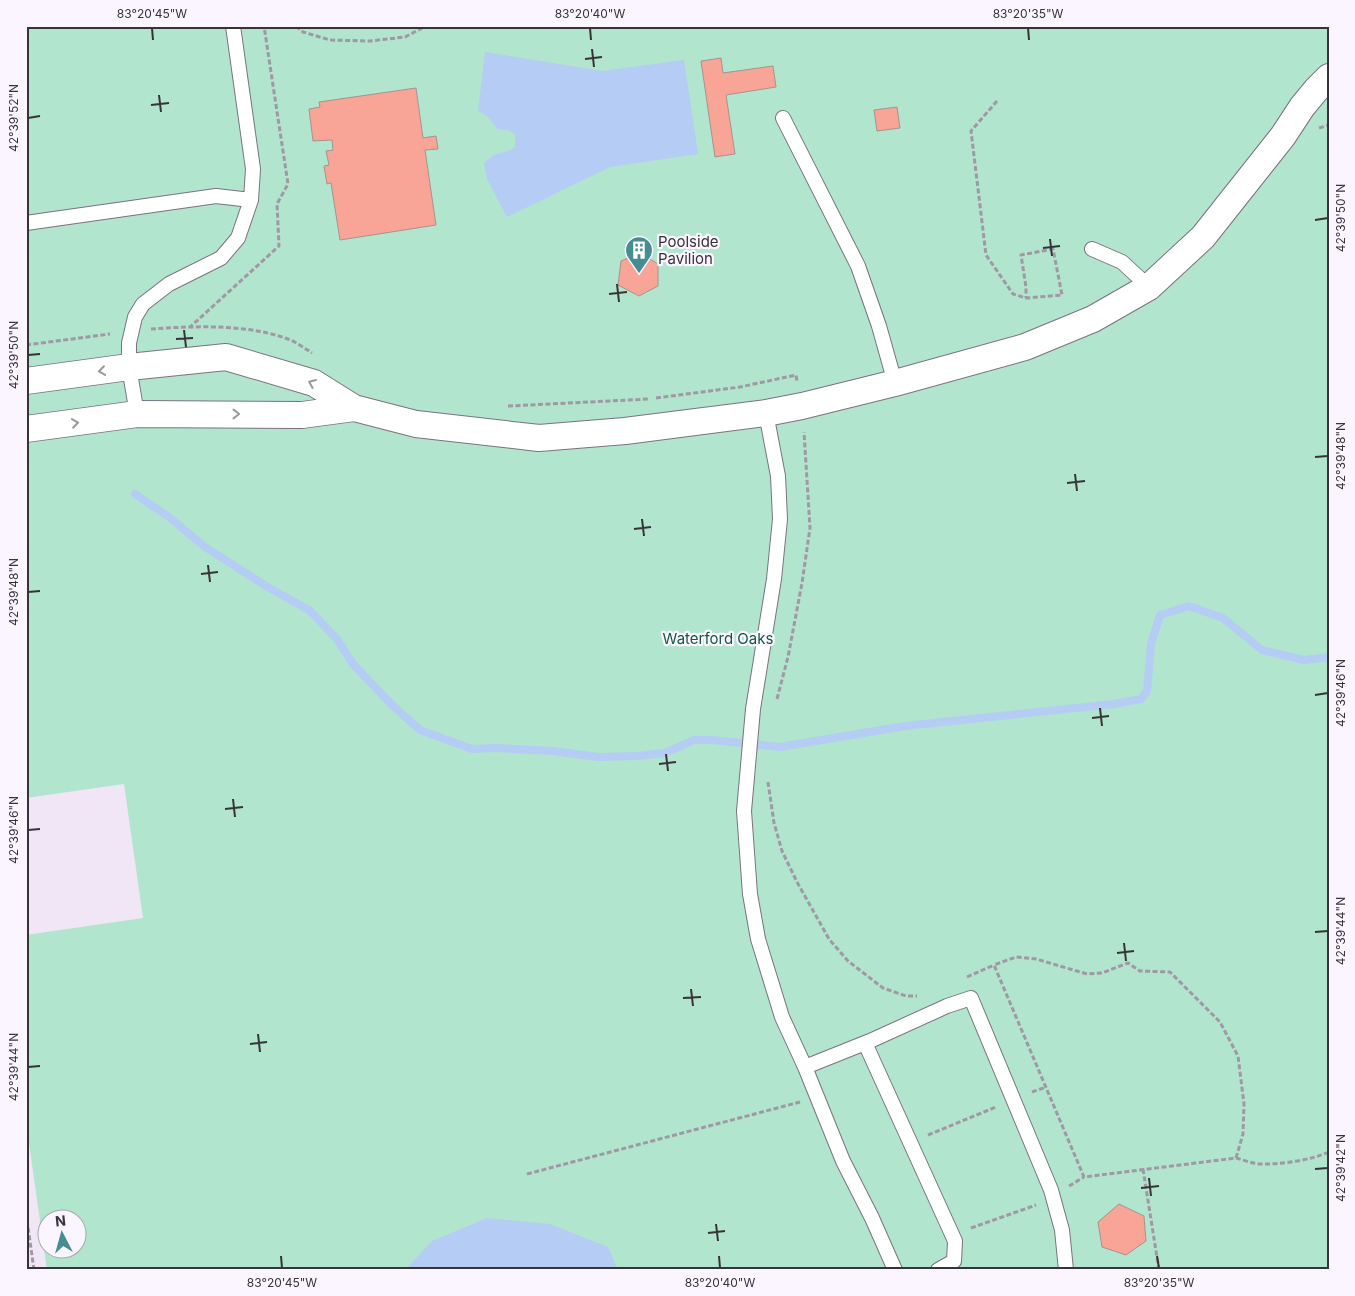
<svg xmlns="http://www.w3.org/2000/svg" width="1355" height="1296" font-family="Inter,sans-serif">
	<rect width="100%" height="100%" fill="#f0e6f6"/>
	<path fill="#b1e5cd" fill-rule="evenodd" d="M26 26H1329V1270H47L26 1122V935L143 918 124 784 26 798ZM48 1218H78V1248H48Z"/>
	<path fill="#b5ccf4" d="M485 52 602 71 684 60 698 154 610 167 507 217 487 179 484 163 494 155 511 150 515 147V134L508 130 498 129 486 115 478 111Z
		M487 1218 550 1224 608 1247 618 1270H405L432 1241Z"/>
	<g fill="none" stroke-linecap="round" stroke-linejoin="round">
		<path stroke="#b5ccf4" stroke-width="8" d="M135 494 169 517 205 547 271 589 309 610 337 639 353 664 391 704 420 730 472 749 496 748 553 751 598 757 636 756 665 753 694 740H712L780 747 905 726 1114 704 1141 699 1147 691 1151 644 1160 615 1189 606 1223 618 1262 650 1304 660 1329 657"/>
	</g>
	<path fill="#f8a496" stroke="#a69390" d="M721 58 723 73 773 66 776 87 726 95 735 154 715 157 701 61Z
		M416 88 423 138 436 136 438 149 425 150 436 225 340 240 331 183 327 184 324 166 329 165 326 151 333 150 332 140 313 141 309 109 320 107 319 102Z
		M897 107 900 128 877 131 874 110Z
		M640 253 658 264V286L639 296 618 285 621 261Z
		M1119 1204 1144 1216 1146 1241 1126 1255 1102 1247 1098 1222Z"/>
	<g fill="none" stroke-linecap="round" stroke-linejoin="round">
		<g stroke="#7b7280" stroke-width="16">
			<path id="service" d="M783 118 858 266 879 326 895 383
				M26 223 216 196 251 200
				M1092 249 1122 262 1149 287
				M766 413 778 476 780 519 774 579 753 709 744 811 750 894 758 939 782 1017 805 1067 843 1161 872 1218 895 1270
				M137 414 129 367V343L135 317 143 304 169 284 221 258 238 238 251 200 253 169 233 26
				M865 1043 955 1241 954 1261 938 1270
				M805 1067 870 1041 947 1006 971 998 1051 1190 1062 1230 1066 1270"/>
		</g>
		<g stroke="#7b7280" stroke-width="28">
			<path id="minor" d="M26 381 129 367 226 357 314 383 354 408 416 424 539 438 625 431 766 413 802 406 895 383 1025 347 1093 319 1149 287 1203 237 1283 136 1302 107 1316 90 1329 77
				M26 429 137 414 302 415 354 408"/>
		</g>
		<path stroke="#a098a4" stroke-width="3" stroke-dasharray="5 2.5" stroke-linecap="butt" d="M296 26 303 32 330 40 370 41 405 37 426 26
			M997 101 971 131 986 255 1013 294 1026 298 1062 295 1053 249 1021 255 1026 287V298
			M1319 128 1329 125
			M189 328 279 246 277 204 288 184 264 26
			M151 329C193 326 245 324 285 338 295 341 304 348 312 353
			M26 345 110 334
			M656 398 740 387 796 375 797 381
			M508 406 649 399
			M777 699 788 657 802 583 810 528 804 432
			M768 782 774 823 782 851 797 882 829 939 848 961 883 988 906 996H917
			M967 977 994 965
			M1032 1092 1046 1087
			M928 1135 996 1107
			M1236 1158 1243 1134 1244 1104 1238 1056 1220 1022 1170 972 1140 971 1128 963 1102 973 1087 974 1036 959 1016 957 994 965 1084 1177 1236 1158C1243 1160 1251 1163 1259 1164 1278 1165 1312 1160 1329 1152
			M1143 1169 1159 1270
			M527 1174 800 1102
			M1069 1186 1084 1177
			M26 1213 34 1270
			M971 1228 1036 1205"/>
		<use href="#service" stroke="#fff" stroke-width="14"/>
		<use href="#minor" stroke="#fff" stroke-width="26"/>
	</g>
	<defs><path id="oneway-chevron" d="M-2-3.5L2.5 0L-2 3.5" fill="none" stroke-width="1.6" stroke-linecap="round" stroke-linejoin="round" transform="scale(1.25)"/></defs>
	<g stroke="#9b999c">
		<use href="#oneway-chevron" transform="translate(102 371) rotate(172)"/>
		<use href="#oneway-chevron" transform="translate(312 383) rotate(-157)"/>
		<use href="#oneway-chevron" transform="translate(236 414)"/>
		<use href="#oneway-chevron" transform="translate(75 423) rotate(-8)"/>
	</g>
	<path fill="none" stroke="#373339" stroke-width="2" d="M152 28 153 40M590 28 591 40M1028 28 1029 40M592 49 594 67M585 59 602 57M159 95 161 112M151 105 169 103M28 118 40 116M1315 220 1328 218M1050 239 1052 256M1043 248 1060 246M617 284 619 302M609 294 627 292M184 330 186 347M176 339 193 338M28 355 40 354M1315 457 1328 456M1075 474 1077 491M1067 483 1085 481M642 519 644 536M634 529 651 527M208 565 210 582M201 574 218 572M28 592 40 591M1315 695 1328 693M1100 708 1102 726M1092 718 1109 716M666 754 668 771M659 764 676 762M233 799 235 817M225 809 243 807M28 830 40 829M1315 932 1328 931M1124 943 1126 961M1117 953 1134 951M691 989 693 1006M683 998 701 997M258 1034 260 1052M250 1044 267 1042M28 1067 40 1066M1315 1169 1328 1168M1149 1178 1151 1196M1141 1188 1159 1186M716 1224 718 1241M708 1233 725 1231M281 1256 282 1268M719 1256 720 1268M1157 1256 1159 1268"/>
	<defs>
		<g id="building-pin" transform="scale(1.4375)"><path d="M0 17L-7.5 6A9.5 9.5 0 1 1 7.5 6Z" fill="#458d93" stroke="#fbf5ff"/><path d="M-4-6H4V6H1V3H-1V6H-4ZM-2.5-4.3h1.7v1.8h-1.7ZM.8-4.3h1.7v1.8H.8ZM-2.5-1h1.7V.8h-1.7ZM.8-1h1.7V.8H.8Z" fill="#fff"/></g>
	</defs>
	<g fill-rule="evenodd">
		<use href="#building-pin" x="639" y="250"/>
	</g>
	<g text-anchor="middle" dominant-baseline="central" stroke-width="4.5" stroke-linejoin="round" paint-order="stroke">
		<g font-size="15" fill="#373339" stroke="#fbf5ff" text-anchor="start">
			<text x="658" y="241">Poolside<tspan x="658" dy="17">Pavilion</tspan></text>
		</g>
		<g font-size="15" fill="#125940" stroke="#fbf5ff">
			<text x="718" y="638">Waterford Oaks</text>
		</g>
	</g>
	<rect width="1355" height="1296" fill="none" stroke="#fbf5ff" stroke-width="55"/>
	<g transform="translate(62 1234) rotate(354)"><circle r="24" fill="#fbf5ff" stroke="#ada7b0"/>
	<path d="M0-4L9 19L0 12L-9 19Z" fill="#458d93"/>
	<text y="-8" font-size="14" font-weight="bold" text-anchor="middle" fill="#373339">N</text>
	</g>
	<rect x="28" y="28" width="1300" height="1240" fill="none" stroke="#373339" stroke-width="2"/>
	<g font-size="12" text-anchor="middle" fill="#373339">
		<text x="152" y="18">83°20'45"W</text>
		<text x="590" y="18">83°20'40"W</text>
		<text x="1028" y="18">83°20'35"W</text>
		<text transform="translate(14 118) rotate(-90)" y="4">42°39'52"N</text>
		<text transform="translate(1341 218) rotate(-90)" y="4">42°39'50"N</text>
		<text transform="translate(14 355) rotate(-90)" y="4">42°39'50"N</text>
		<text transform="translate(1341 456) rotate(-90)" y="4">42°39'48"N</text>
		<text transform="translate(14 592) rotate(-90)" y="4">42°39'48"N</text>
		<text transform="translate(1341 693) rotate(-90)" y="4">42°39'46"N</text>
		<text transform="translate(14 830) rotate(-90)" y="4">42°39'46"N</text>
		<text transform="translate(1341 931) rotate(-90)" y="4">42°39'44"N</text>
		<text transform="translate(14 1067) rotate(-90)" y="4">42°39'44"N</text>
		<text transform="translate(1341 1168) rotate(-90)" y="4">42°39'42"N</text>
		<text x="282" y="1287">83°20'45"W</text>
		<text x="720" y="1287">83°20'40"W</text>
		<text x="1159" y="1287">83°20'35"W</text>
	</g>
</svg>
